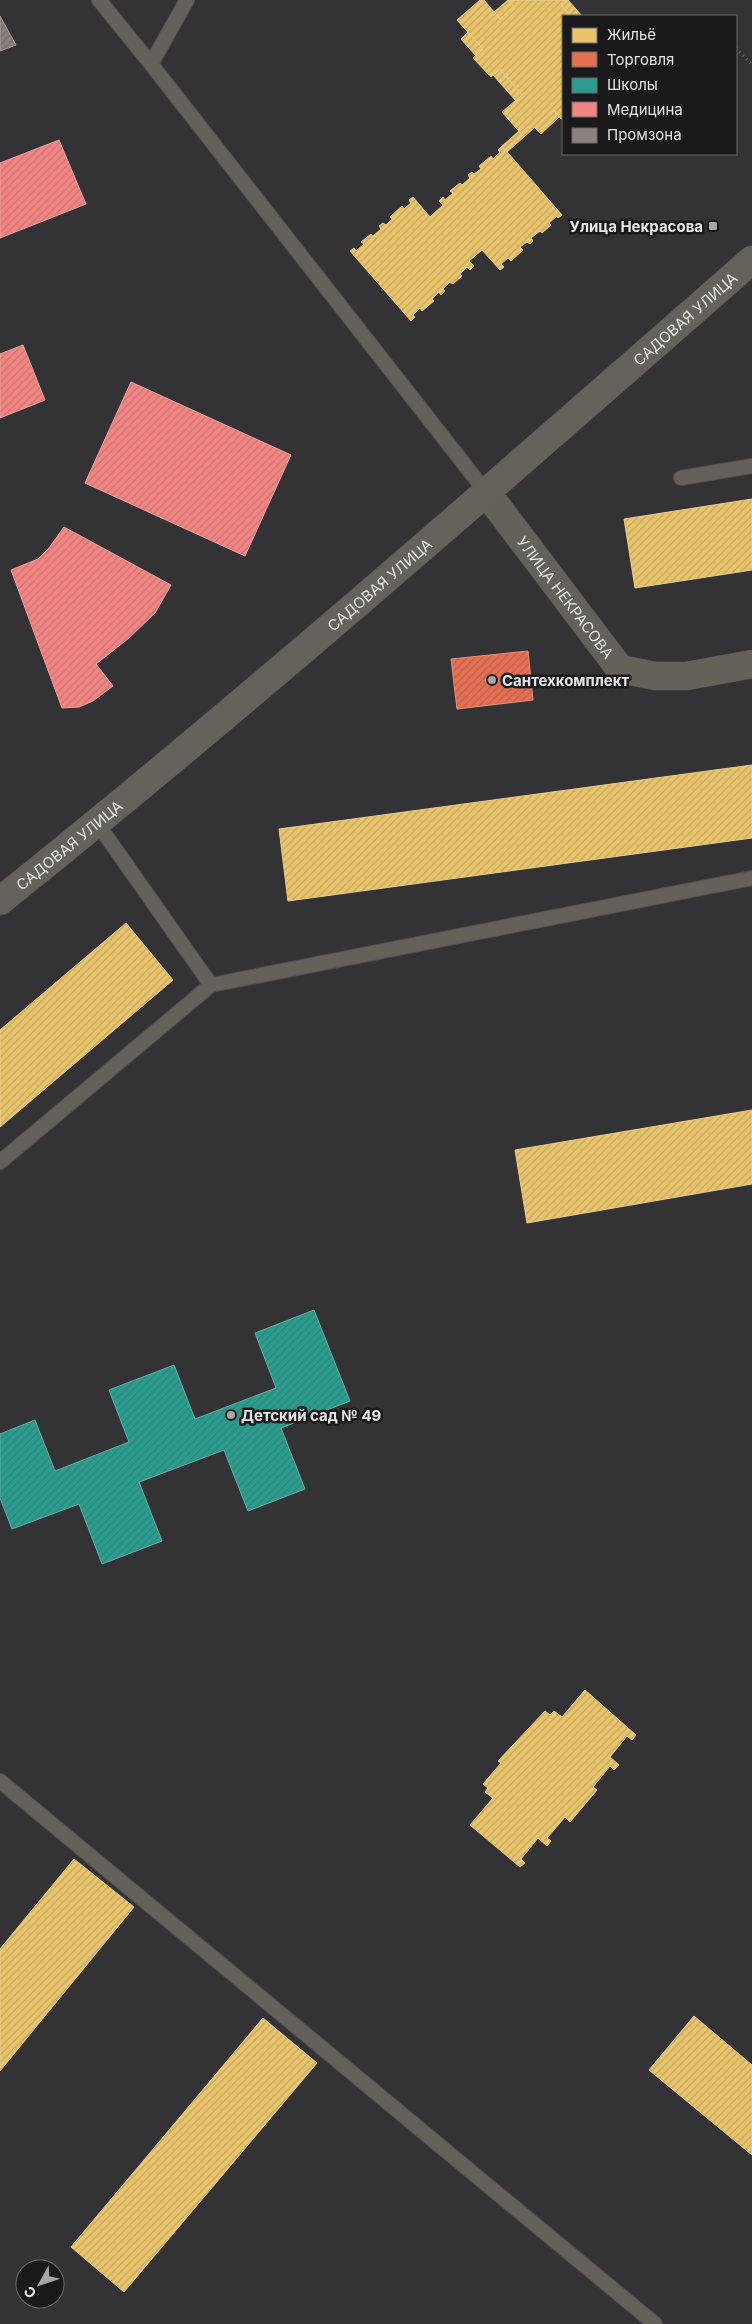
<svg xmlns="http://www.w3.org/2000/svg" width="752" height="2324" font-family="Inter,sans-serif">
	<defs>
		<pattern id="homes-hatch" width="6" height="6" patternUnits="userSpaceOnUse" patternTransform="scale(1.25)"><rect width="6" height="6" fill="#e9c46a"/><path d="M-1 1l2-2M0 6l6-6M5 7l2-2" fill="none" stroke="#c0a461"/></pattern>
		<pattern id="shops-hatch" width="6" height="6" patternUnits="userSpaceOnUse" patternTransform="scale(1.25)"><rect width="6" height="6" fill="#e76f51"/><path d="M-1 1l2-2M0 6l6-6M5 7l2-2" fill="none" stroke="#b6624d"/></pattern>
		<pattern id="schools-hatch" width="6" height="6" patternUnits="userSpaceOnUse" patternTransform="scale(1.25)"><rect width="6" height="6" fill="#2a9d8f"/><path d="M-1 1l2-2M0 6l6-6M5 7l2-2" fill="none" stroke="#328279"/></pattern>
		<pattern id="health-hatch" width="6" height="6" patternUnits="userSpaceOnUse" patternTransform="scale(1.25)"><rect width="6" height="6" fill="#f28482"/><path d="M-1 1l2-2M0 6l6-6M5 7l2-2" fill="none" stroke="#c77473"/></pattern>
		<pattern id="industry-hatch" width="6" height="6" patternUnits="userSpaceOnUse" patternTransform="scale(1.25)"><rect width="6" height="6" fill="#8a817c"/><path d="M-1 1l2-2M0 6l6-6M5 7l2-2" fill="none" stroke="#726c69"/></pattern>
	</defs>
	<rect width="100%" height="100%" fill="#333235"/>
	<path fill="url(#homes-hatch)" stroke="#e8ce90" d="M480 0H484L500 19 514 7 508 0H567L561 5 571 16H563V117L561 119 554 110 524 137 502 112 522 95 500 69 491 77 473 58 483 49 457 20Z
		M508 0 514 7 500 19 494 12Z
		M568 0 582 16H571L561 5Z
		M468 32 483 49 476 56 461 39Z
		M500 69 522 95 516 101 493 75Z
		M554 110 559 117 541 134 535 128Z
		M519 131 524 137 507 152 502 146Z
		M502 146 562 215 558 218 557 216 549 223 551 225 542 233 540 231 531 238 533 241 530 244 527 242 520 247 523 250 511 261 508 258 501 264 504 267 500 270 482 250 469 261 474 266 470 270 467 267 460 274 462 276 453 284 450 282 443 289 445 291 441 295 439 292 432 299 434 301 422 311 420 308 413 315 415 317 411 321 350 251 354 248 356 251 364 244 361 242 371 234 373 236 381 229 379 226 383 223 386 225 392 219 390 217 402 206 404 209 411 203 409 200 413 197 430 217 443 205 439 201 443 197 445 200 453 193 450 191 460 183 462 185 470 178 468 175 472 172 474 174 481 169 479 166 491 156 493 159 500 152 498 150Z
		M752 499V570L635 588 624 519Z
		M752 765V838L288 901 279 829Z
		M126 923 173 980 0 1127V1030Z
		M752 1110V1184L527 1223 515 1150Z
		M585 1690 636 1735 632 1740 627 1736 610 1757 619 1765 614 1770 610 1766 593 1787 597 1790 570 1822 565 1817 547 1838 551 1841 547 1846 538 1838 521 1859 525 1863 520 1867 470 1825 493 1798 485 1792 488 1788 483 1784 501 1763 498 1761 545 1711 550 1715 554 1711 562 1717Z
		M74 1859 134 1907 0 2071V1949Z
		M694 2016 752 2065V2155L649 2070Z
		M263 2018 317 2063 124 2292 71 2247Z"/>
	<path fill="url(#shops-hatch)" stroke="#e6927e" d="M528 651 533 700 457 709 451 659Z"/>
	<path fill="url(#schools-hatch)" stroke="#62b2a9" d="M314 1310 350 1401 281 1428 305 1489 248 1511 224 1450 139 1482 162 1541 102 1564 79 1504 12 1529 0 1498V1434L35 1420 55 1471 129 1442 109 1390 174 1365 195 1419 276 1388 255 1333Z"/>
	<path fill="url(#health-hatch)" stroke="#eea1a0" d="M59 140 86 204 0 238V163Z
		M23 345 45 400 0 418V354Z
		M131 382 291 455 245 556 85 483Z
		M64 527 171 585 155 613 129 638 96 664 113 686 93 701 79 707 62 708 11 570 38 559 49 548Z"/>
	<path fill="url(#industry-hatch)" stroke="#a59f9c" d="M0 16 16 45 0 51Z"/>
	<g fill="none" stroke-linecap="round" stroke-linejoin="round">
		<g stroke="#4f4f51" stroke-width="16">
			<path id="service" d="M99 0 151 64
				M187 0 151 64 486 492
				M681 478 752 466
				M97 823 211 985
				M0 1162 211 985 752 878
				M0 1781 655 2324"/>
		</g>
		<g stroke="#4f4f51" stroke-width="29">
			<g id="minor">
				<path id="s1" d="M486 492 620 669 655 676H687L752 664"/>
			</g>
		</g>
		<g stroke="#4f4f51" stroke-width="29">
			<g id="secondary">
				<path id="s2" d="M0 901C257 695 504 477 752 260"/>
			</g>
		</g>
		<path stroke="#6c6b67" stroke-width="3" stroke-dasharray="1 4" stroke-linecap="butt" d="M736 48 752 65"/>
		<use href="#service" stroke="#63615a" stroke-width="14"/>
		<use href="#minor" stroke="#63615a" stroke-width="28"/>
		<use href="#secondary" stroke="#64625a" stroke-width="28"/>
	</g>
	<g fill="#a7a6a9" stroke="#1a191b" stroke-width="2">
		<rect x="708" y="221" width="10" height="10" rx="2.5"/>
		<circle cx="492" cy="680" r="5"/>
		<circle cx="231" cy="1415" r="5"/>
	</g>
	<g text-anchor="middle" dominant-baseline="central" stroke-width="5" stroke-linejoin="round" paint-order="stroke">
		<g font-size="15" font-weight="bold" fill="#e5e4e7" stroke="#1a191b" text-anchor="start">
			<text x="703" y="226" text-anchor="end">Улица Некрасова</text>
			<text x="502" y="680">Сантехкомплект</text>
			<text x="241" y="1415">Детский сад № 49</text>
		</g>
		<g font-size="15" fill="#e5e4e7" stroke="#1a191b">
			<text stroke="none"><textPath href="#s2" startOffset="899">САДОВАЯ УЛИЦА</textPath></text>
			<text stroke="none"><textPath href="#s2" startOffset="494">САДОВАЯ УЛИЦА</textPath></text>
			<text stroke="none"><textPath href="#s1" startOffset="132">УЛИЦА НЕКРАСОВА</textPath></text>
			<text stroke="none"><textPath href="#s2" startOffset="89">САДОВАЯ УЛИЦА</textPath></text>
		</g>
	</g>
	<rect x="562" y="15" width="175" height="140" fill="#1a191b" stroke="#6b6a6d"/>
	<rect x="572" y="28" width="25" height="15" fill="#e9c46a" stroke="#6b6a6d"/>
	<text x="607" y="40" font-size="15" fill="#e5e4e7">Жильё</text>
	<rect x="572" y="52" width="25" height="15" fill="#e76f51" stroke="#6b6a6d"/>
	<text x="607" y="65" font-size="15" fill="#e5e4e7">Торговля</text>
	<rect x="572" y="78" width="25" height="15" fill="#2a9d8f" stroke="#6b6a6d"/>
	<text x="607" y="90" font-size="15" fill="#e5e4e7">Школы</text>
	<rect x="572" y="102" width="25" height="15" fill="#f28482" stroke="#6b6a6d"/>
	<text x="607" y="115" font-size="15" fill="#e5e4e7">Медицина</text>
	<rect x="572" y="128" width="25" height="15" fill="#8a817c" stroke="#6b6a6d"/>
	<text x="607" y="140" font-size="15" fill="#e5e4e7">Промзона</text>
	<g transform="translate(40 2284) rotate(230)"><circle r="24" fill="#1a191b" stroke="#6b6a6d"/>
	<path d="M0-4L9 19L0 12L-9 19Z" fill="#a7a6a9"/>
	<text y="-8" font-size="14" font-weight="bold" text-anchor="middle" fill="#e5e4e7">С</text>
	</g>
</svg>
